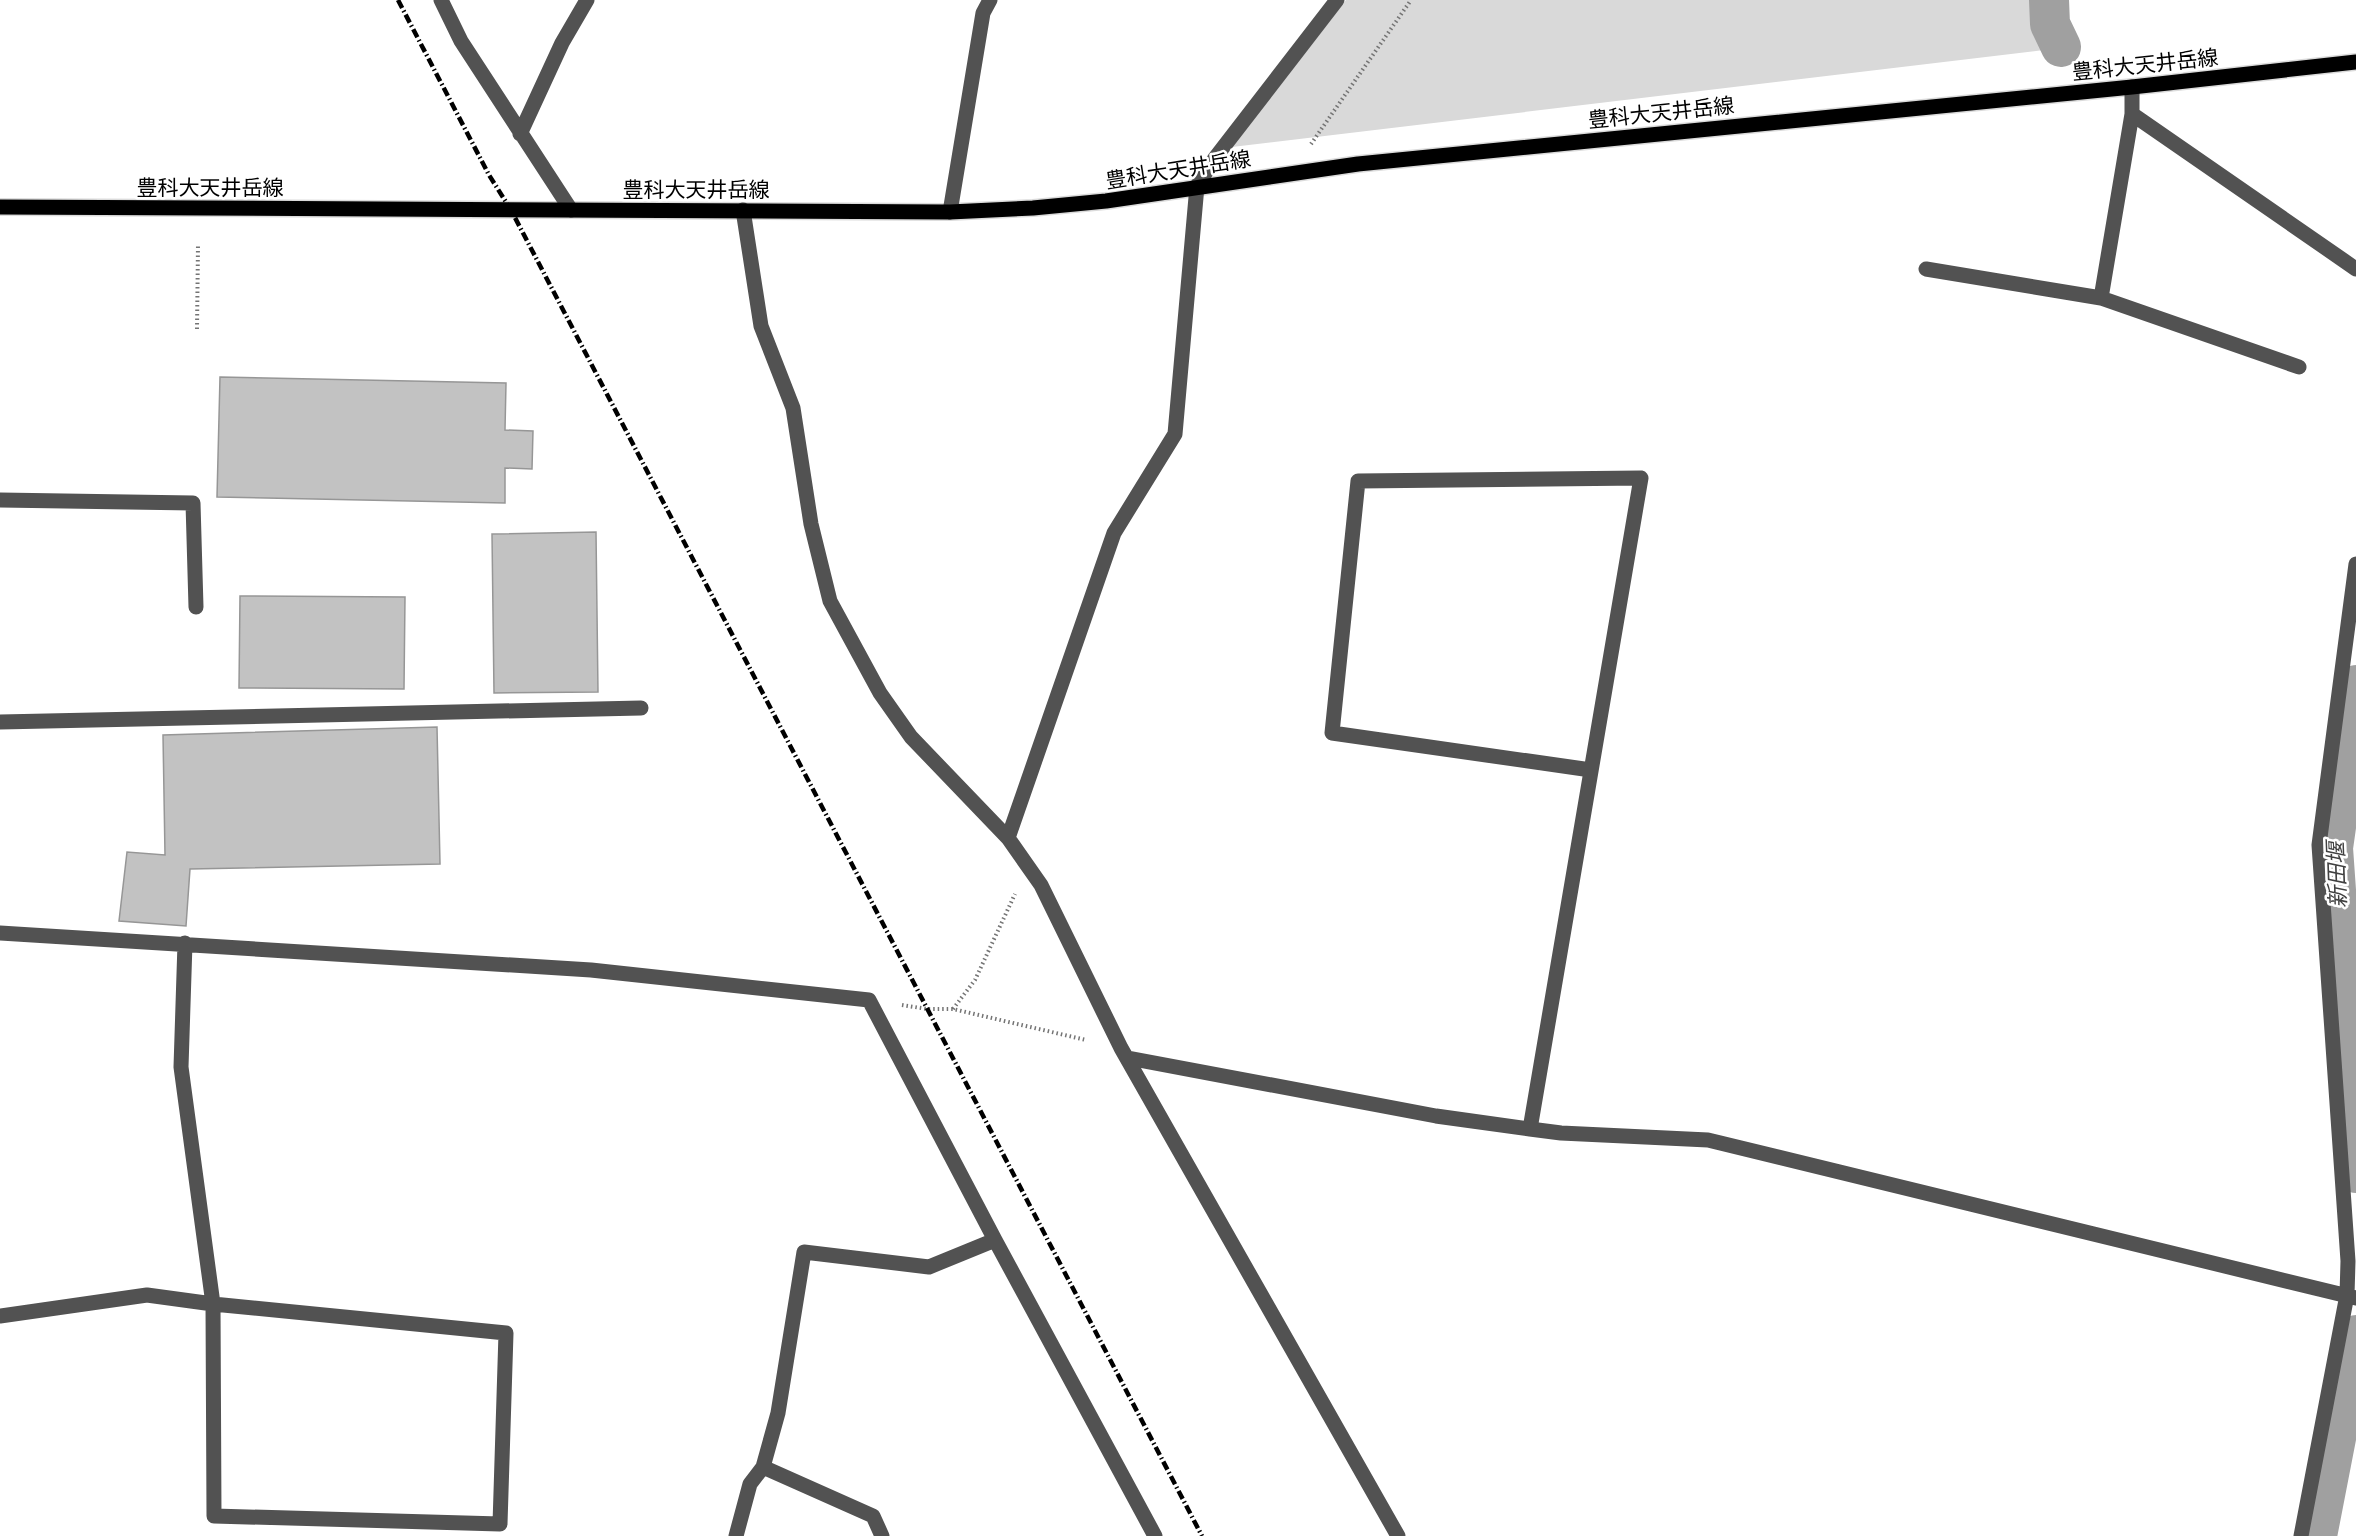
<svg xmlns="http://www.w3.org/2000/svg" width="2356" height="1536" font-family="'IBM Plex Sans','Noto Sans JP',sans-serif">
	<rect width="100%" height="100%" fill="#fff"/>
	<path fill="#d9d9d9" d="M1346 0H2037L2044 50 1232 147Z"/>
	<g fill="none" stroke-linecap="round" stroke-linejoin="round">
		<path stroke="#a0a0a0" stroke-width="40" d="M2049 0 2050 24 2061 47
			M2356 685 2333 848 2356 1173
			M2317 1536 2356 1335"/>
	</g>
	<path fill="#c2c2c2" stroke="#969696" stroke-width="1.5" d="M220 377 506 383 505 430 533 431 532 469 505 468V503L217 497Z
		M596 532 598 692 494 693 492 534Z
		M240 596 405 597 404 689 239 688Z
		M437 727 440 864 190 869 186 926 119 921 127 852 165 855 163 735Z"/>
	<g fill="none" stroke-linecap="round" stroke-linejoin="round">
		<g stroke="#dbdbdb" stroke-width="18">
			<path id="major" d="M0 207 950 212 1033 208 1106 201 1358 164 2132 87 2356 62"/>
		</g>
		<path stroke="#747474" stroke-width="4" stroke-dasharray="1.5 3" stroke-linecap="butt" d="M1311 144 1411 0
			M197 329 198 245
			M902 1005 927 1009H953L1086 1040
			M953 1009 975 980 1015 894"/>
		<path stroke="#525252" stroke-width="15" d="M441 0 461 41 571 210
			M2132 114 2356 269
			M520 134 562 43 587 0
			M743 210 761 326 793 408 811 524 830 601 880 693 911 737 1008 838 1041 885 1121 1048 1398 1536
			M950 212 983 13 990 0
			M1926 269 2101 298 2299 367
			M2101 298 2132 114V87
			M0 500 193 503 196 607
			M0 722 641 708
			M1008 838 1114 533 1175 434 1197 186 1215 158 1337 0
			M0 933 591 970 869 1000 995 1240 1155 1536
			M1128 1058 1436 1116 1530 1129 1561 1133 1708 1140 2356 1298
			M1530 1129 1641 478 1358 481 1332 733 1591 770
			M0 1316 147 1295 213 1304 506 1333 500 1524 214 1516 213 1304 181 1067 185 943
			M763 1467 873 1516 882 1536
			M736 1536 750 1484 763 1467 778 1413 804 1252 929 1267 995 1240
			M2301 1536 2347 1295 2348 1261 2319 845 2356 564"/>
		<use href="#major" stroke="#000" stroke-width="15"/>
		<path stroke="#000" stroke-width="4.5" stroke-dasharray="9 3 1.5 3" stroke-linecap="butt" d="M398 0 489 175 511 210 1202 1536"/>
	</g>
	<g text-anchor="middle" dominant-baseline="central" stroke-width="5" stroke-linejoin="round" paint-order="stroke">
		<g font-size="21" fill="#000" stroke="#fff">
			<text transform="translate(2145 64) rotate(-6)">豊科大天井岳線</text>
			<text transform="translate(1661 112) rotate(-6)">豊科大天井岳線</text>
			<text transform="translate(1178 169) rotate(-9)">豊科大天井岳線</text>
			<text x="210" y="187">豊科大天井岳線</text>
			<text x="696" y="189">豊科大天井岳線</text>
		</g>
		<g font-size="22" font-style="italic" fill="#414141" stroke="#fff">
			<text transform="translate(2336 875) rotate(-92)">新田堰</text>
		</g>
	</g>
</svg>
